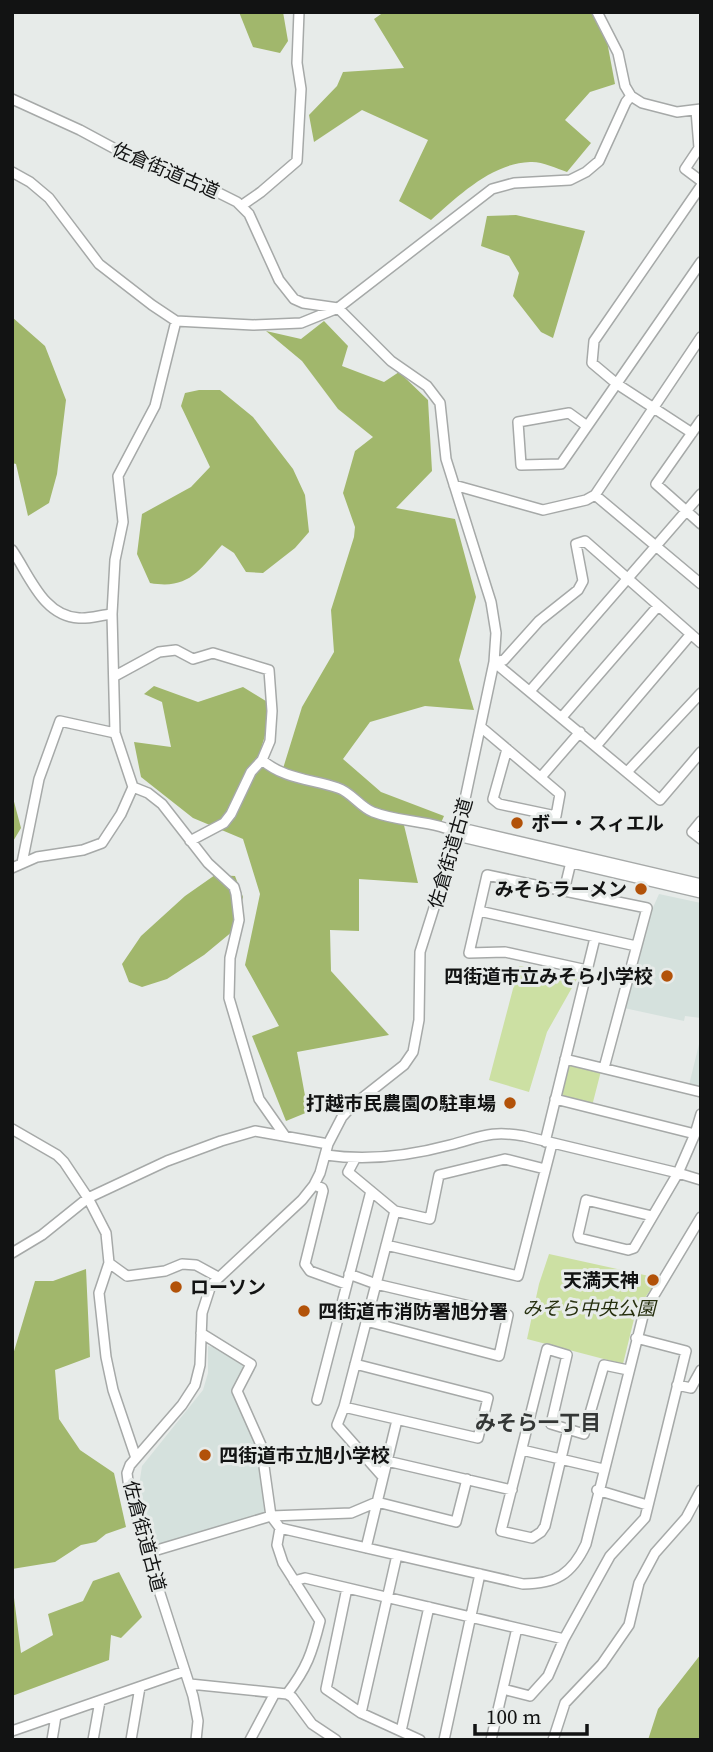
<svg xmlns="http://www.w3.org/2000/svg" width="713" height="1752" font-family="'Source Serif 4','Noto Sans JP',serif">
	<rect width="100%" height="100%" fill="#e7ebe9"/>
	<path fill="#d5e1dd" d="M659 894 701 903V1018L685 1016 684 1021 624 1008 647 921Z
		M701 1036V1087L689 1085Z
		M208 1346 214 1347 247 1368 232 1392 258 1444 266 1513 153 1548 138 1492 142 1466 203 1390 208 1373Z"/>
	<path fill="#cce0a3" d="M519 966 578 977 547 1032 529 1092 489 1080Z
		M568 1063 601 1071 592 1106 559 1097Z
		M549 1254 649 1276 646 1283 653 1286 636 1311 623 1364 527 1339 539 1284Z"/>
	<path fill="#a1b76c" d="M239 12H283L288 41 280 53 253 47Z
		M384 12H593L606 36 615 84 590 92 565 120 591 143 567 172C556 168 541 161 530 162 492 163 458 196 431 220L399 201 428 140 362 110 314 142 309 115 337 86 343 72 404 68 374 19Z
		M516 215 585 231 553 338 541 332 513 296 519 273 509 256 481 246 487 216Z
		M12 317 45 346 66 400 57 474 49 503 28 516 16 464 12 463Z
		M324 321 348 346 342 366 384 382 399 372 428 400 432 471 396 508 455 519 476 597 459 660 474 710 425 706 370 722 343 759 381 792 444 816 440 825 402 817 418 883 359 879V931L330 930 331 971 389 1035 297 1052 308 1112 286 1121 252 1036 279 1026 245 965 260 894 243 839 193 818 141 777 134 742 171 747 162 702 144 694 154 686 198 702 243 687 274 706 260 752 281 775 302 707 334 652 331 610 354 537 355 527 343 493 355 451 373 437 338 409 302 361 266 331 301 339Z
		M199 390H220L253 417 293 469 305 495 309 532 295 548 263 573 246 572 234 553 222 545C199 570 189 590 150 583L137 554 142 514 191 487 210 467 181 406 185 393Z
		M12 794 21 828 12 843Z
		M215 875 235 876 243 897 233 931 204 955 167 979 142 987 129 982 122 964 141 936 185 896Z
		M86 1269 90 1357 55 1370 59 1419 80 1450 114 1473 126 1527 106 1534 96 1542 81 1545 55 1562 12 1569V1358L35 1281H53Z
		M119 1572 142 1617 121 1638 111 1635 109 1660 12 1696V1582L21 1653 53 1635 48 1614 83 1601 93 1581Z
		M701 1654V1740H648L658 1709Z"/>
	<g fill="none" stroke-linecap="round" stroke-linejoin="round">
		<g stroke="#a6a9a8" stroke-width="12">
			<path id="minor" d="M597 12 618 53 625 86 631 96 642 103 677 112 701 109
				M12 99 80 130 145 165 209 188 237 202 249 214 279 280 294 299 303 303 338 308 391 361 427 386 440 403 446 459 491 602 496 633 494 662 458 832 420 952 419 1020 413 1052 404 1065 352 1106 342 1117 328 1144 320 1173 314 1185 302 1200 211 1285 202 1313 200 1365 195 1385 182 1405 130 1465 127 1473 129 1489 147 1553 193 1696 198 1721 196 1740
				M696 110 699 148 685 169 701 181
				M12 172 30 182 49 198 99 264 152 305 176 321 253 325 301 323 338 308 492 189 514 183 570 180 586 172 599 161 626 102 631 96
				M241 206 261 192 297 161 301 89 297 63 299 12
				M701 420 656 484 701 524
				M587 426 569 413 518 422 521 465 561 464 701 262
				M692 433 617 384 592 363 594 341 701 186
				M454 485 543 510 586 500 595 495 701 337
				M595 495 701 584
				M12 550C30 576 43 616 79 618 89 619 101 615 112 614
				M494 662 504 660 539 621 578 590 583 581 576 544 585 541 701 643
				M494 662 660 800 701 752
				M115 676 159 652 176 650 193 659 213 653 269 670 272 711 270 741 262 760 251 772 231 814 224 823 190 841
				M530 691 701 494
				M562 717 658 606
				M482 728C508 750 534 772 560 794L556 816 499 804 493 799 507 749
				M596 746 691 634
				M262 760C284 779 311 779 338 788 351 792 360 807 373 812 404 824 438 819 466 838L701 893
				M627 772 701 693
				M541 777 580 732
				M133 787 148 793 162 804 208 863 234 887 236 894 239 920 230 958 229 998 259 1099 285 1136
				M701 821 692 832 701 839
				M458 832 470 830 701 884
				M22 863 39 779 60 721 115 733
				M12 868 37 857 83 850 102 843 121 814 133 787 115 733 112 614 115 560 123 522 118 476 155 406 176 321
				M564 891 571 862
				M479 911 636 946
				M587 970 505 952 469 953 487 875 647 908 604 1068
				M565 1059 701 1092
				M555 1099 695 1134
				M701 1114 695 1134 678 1173 701 1180
				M12 1129 57 1155 64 1162 88 1198 106 1233 109 1263 99 1293 106 1357 113 1390 136 1458
				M545 1142 595 938
				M326 1155C367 1161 409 1156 450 1145 481 1137 490 1130 524 1136L678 1173 634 1248 628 1250 579 1238 578 1235 586 1200 652 1216
				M355 1159 348 1172 395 1211 430 1219 439 1175 505 1159 545 1169
				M314 1185 322 1188 323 1191 305 1264 310 1271 346 1284
				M386 1245 518 1276 552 1144
				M12 1253 42 1235 88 1198 167 1161 221 1141 255 1131 328 1144
				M109 1263 127 1276 165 1271 182 1264 196 1265 218 1277
				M349 1274 376 1284 508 1315 499 1356 366 1321
				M201 1333 251 1364 237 1391 261 1445 271 1516 280 1528 523 1584C556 1584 572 1574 586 1544L644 1312 701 1217
				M677 1385 691 1388 701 1370
				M317 1400 371 1191
				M344 1407 478 1438 488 1398 355 1364
				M568 1429 545 1526 541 1532 532 1538 501 1531 547 1349 567 1355 551 1424 584 1434 604 1365 628 1370
				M522 1450 603 1469
				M387 1461 512 1490
				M383 1477 337 1425 344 1407 395 1211
				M597 1490 647 1505
				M280 1528 277 1545 283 1563 320 1621C312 1653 307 1668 287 1694
				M366 1548 397 1420
				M147 1553 271 1516 351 1513 377 1502 456 1522 467 1479
				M294 1581 305 1578 564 1639
				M347 1588 326 1689 361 1713 420 1740
				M190 1684 287 1694 292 1697 312 1724 336 1740
				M503 1689 530 1696 548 1676 564 1639 610 1556 645 1518 686 1351 636 1338
				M361 1713 397 1555
				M12 1731 185 1671
				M401 1731 429 1607
				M52 1740 56 1716
				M93 1740 100 1701
				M131 1740 140 1687
				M250 1740 275 1693
				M444 1740 480 1574
				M491 1740 517 1628
				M553 1740 565 1703 602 1664 629 1625 639 1583 655 1553 686 1518 701 1490"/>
		</g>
		<use href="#minor" stroke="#fff" stroke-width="9"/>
	</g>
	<g fill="#b25209" stroke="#e7ebe9" stroke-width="2.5">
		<circle cx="517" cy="823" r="7"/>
		<circle cx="641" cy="889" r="7"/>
		<circle cx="667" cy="976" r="7"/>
		<circle cx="510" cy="1103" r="7"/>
		<circle cx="653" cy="1280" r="7"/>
		<circle cx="176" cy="1287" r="7"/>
		<circle cx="304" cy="1311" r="7"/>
		<circle cx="205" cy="1455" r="7"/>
	</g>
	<g text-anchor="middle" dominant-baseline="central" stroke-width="6" stroke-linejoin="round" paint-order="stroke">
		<g font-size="19" fill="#121313" stroke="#e7ebe9">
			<text transform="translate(166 170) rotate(23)">佐倉街道古道</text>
			<text transform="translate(450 853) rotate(-74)">佐倉街道古道</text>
			<text transform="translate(145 1536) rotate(75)">佐倉街道古道</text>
		</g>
		<g font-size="19" font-weight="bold" fill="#121313" stroke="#e7ebe9" text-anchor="start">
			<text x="531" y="823">ボー・スィエル</text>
			<text x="627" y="889" text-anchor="end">みそらラーメン</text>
			<text x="653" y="976" text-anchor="end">四街道市立みそら小学校</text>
			<text x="496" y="1103" text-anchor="end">打越市民農園の駐車場</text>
			<text x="639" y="1280" text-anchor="end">天満天神</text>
			<text x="190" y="1287">ローソン</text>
			<text x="318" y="1311">四街道市消防署旭分署</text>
			<text x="219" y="1455">四街道市立旭小学校</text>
		</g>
		<g font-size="19" font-style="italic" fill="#27300f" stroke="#e7ebe9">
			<text x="589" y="1308">みそら中央公園</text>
		</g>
		<g font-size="21" font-weight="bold" fill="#343736" stroke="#e7ebe9">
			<text x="538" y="1422">みそら一丁目</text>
		</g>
	</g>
	<rect width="713" height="1752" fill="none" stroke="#121313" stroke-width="28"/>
	<path d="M475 1724v10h112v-10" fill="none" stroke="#121313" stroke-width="3.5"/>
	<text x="486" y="1724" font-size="21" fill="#121313" stroke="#e7ebe9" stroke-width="5" paint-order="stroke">100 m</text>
</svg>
